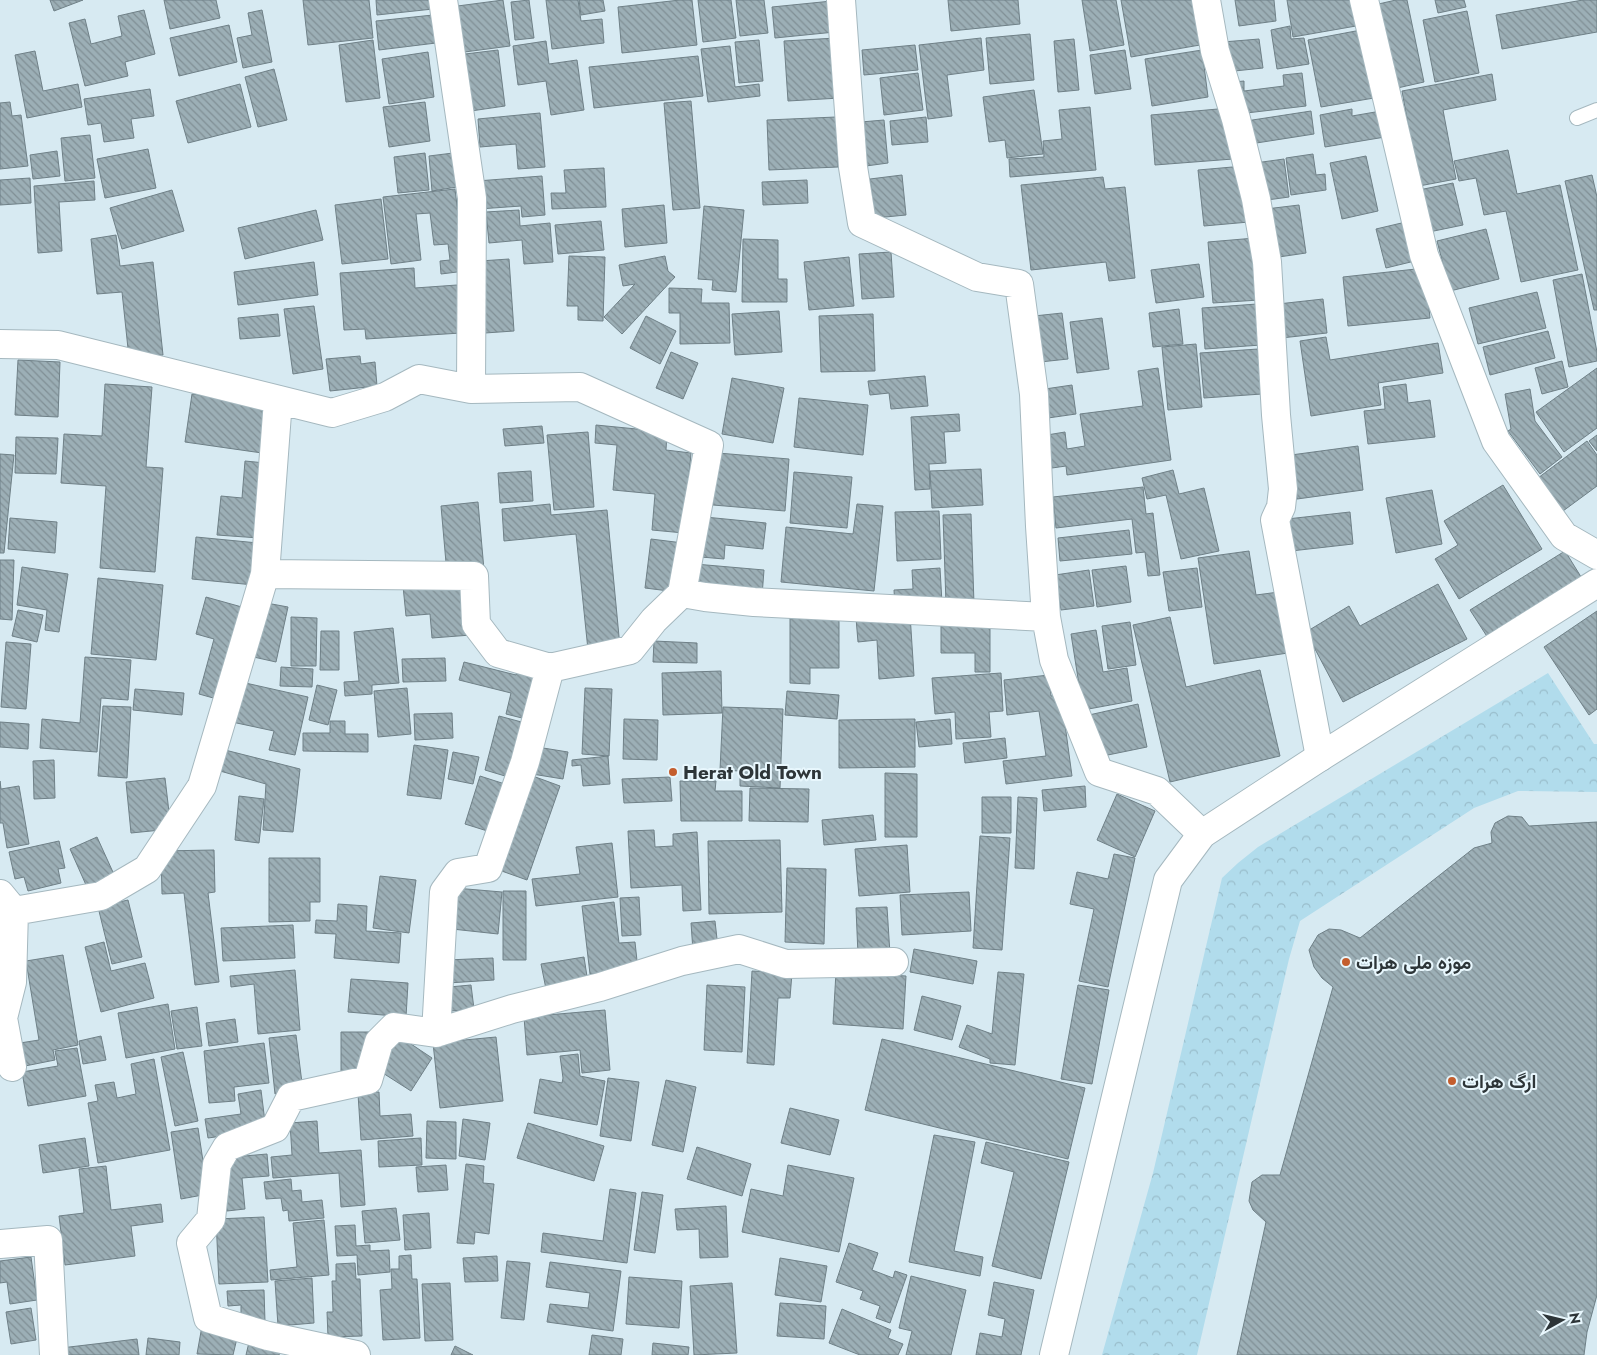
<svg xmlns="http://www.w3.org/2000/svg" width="1597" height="1355" font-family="Jost,Vazirmatn,sans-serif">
	<defs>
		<pattern id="forest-crowns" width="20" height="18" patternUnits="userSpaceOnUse" patternTransform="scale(1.25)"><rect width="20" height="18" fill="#b1dcec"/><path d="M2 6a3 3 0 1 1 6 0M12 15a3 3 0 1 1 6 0" fill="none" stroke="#99bdcb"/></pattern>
		<pattern id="building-back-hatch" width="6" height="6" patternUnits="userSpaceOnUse" patternTransform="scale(1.25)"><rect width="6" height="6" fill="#9cafb6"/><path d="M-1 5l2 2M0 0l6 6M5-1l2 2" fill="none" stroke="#808f95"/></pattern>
	</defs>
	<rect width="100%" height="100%" fill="#d7eaf2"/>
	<path fill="url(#forest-crowns)" d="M1548 673 1594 744H1597V792L1518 791 1474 808 1300 921 1289 959 1197 1355H1102L1153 1173 1222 878 1238 863 1258 847Z"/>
	<path fill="url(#building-back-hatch)" stroke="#6f8087" d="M50 0H83L54 11Z
		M164 0H216L220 18 170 29Z
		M303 0H369L373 38 308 45Z
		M376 0H432L433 9 377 15Z
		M503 0 510 46 457 53 450 7Z
		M529 0 534 38 515 40 511 2Z
		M546 0H578L581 21 602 19 604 43 552 49Z
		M579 0H603L605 11 581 15Z
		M680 0H692L697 45 622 53 618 7Z
		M698 0H731L736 38 703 42Z
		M736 0H764L768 33 740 36Z
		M948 0H1018L1020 24 951 31Z
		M1082 0H1116L1124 45 1090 51Z
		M1121 0H1193L1200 45 1131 57Z
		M1235 0H1274L1276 21 1239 26Z
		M1287 0H1352L1356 26 1293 37Z
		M1396 0H1407L1424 82 1393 89 1374 5Z
		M1435 0H1464L1466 7 1438 13Z
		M1583 0H1597V32L1502 49 1496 15Z
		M832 1 835 32 775 38 772 7Z
		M144 10 155 54 125 62 128 76 85 86 69 23 85 19 91 44 122 36 118 16Z
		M262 10 272 62 243 68 237 38 252 35 248 13Z
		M1467 11 1479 73 1435 82 1423 20Z
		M433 15 436 43 379 50 376 21Z
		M229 25 237 62 179 76 170 38Z
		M1290 26 1291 39 1304 38 1309 64 1277 69 1271 30Z
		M1361 30 1374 98 1321 107 1308 40Z
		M1030 34 1034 80 990 84 986 38Z
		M836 38 840 98 788 101 784 41Z
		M981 38 984 70 947 75 952 116 928 119 919 45Z
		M1074 39 1079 90 1058 92 1054 41Z
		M1259 39 1263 68 1225 72 1223 42Z
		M373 40 380 98 346 102 339 45Z
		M759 40 763 81 739 83 735 42Z
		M546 41 549 64 577 60 584 110 551 115 546 81 518 85 513 46Z
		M915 45 918 70 864 75 862 50Z
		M730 46 735 87 759 84 760 96 708 102 701 49Z
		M498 50 505 106 464 112 457 55Z
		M1125 50 1131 89 1095 94 1090 55Z
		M1202 50 1208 97 1152 106 1145 59Z
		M35 51 43 91 78 84 82 107 27 118 15 55Z
		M428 52 434 97 389 104 382 59Z
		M698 56 703 96 594 108 589 67Z
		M274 69 287 120 258 127 245 77Z
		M918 73 923 110 884 115 880 78Z
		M1302 73 1306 106 1238 114 1234 82 1244 81V91L1284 86 1283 75Z
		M1492 74 1496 100 1443 110 1456 179 1419 186 1402 91Z
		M240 84 251 127 188 143 176 101Z
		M150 89 154 116 131 119 134 138 104 142 101 123 88 125 84 99Z
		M1034 90 1043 154 1007 158 1005 140 989 142 983 97Z
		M691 101 700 208 673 210 664 103Z
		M10 102 12 116 21 115 28 166 0 169V103Z
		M425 102 430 141 389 147 383 107Z
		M1090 107 1096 170 1010 177 1009 159 1044 157 1043 141 1062 139 1059 110Z
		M1229 108 1233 159 1155 165 1151 115Z
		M1352 109V116L1381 111 1385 137 1325 147 1320 115Z
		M1311 111 1314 134 1250 144 1246 121Z
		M540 113 545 167 518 169 516 144 480 147 478 119Z
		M836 117 838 167 769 170 767 120Z
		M926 117 928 142 892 145 890 121Z
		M884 120 888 163 866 166 861 122Z
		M90 135 95 178 65 181 61 138Z
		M148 149 156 188 105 198 97 159Z
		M1508 150 1517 194 1560 185 1578 270 1521 282 1506 211 1484 215 1476 178 1459 181 1454 161Z
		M57 151 60 176 33 179 30 155Z
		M425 153 429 190 398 193 394 157Z
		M453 153 457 187 432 191 429 156Z
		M1313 154 1316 175 1325 174 1326 190 1291 195 1286 158Z
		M1366 156 1378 211 1342 219 1330 163Z
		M1284 159 1289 197 1260 201 1255 163Z
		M1244 166 1249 222 1204 226 1198 170Z
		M604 168 606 207 552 209 551 193H566L564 170Z
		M902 175 906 215 875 218 870 179Z
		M1592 175 1597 197V310H1594L1565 181Z
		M542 176 545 215 522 217 521 206 479 209 477 181Z
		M1103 177 1105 189 1125 187 1135 278 1109 281 1106 262 1031 270 1021 185Z
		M30 178 31 203 0 205V180Z
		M807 180 808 203 763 205 762 182Z
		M94 181 95 200 59 202 62 251 38 253 34 186Z
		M1453 183 1463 225 1429 232 1419 190Z
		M455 189 465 271 441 274 440 261 450 260 448 244 434 245 430 213 416 214 421 260 391 264 383 197Z
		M172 190 184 231 122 249 110 208Z
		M381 199 388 259 342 264 335 205Z
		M664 205 667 243 625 247 622 209Z
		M1299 205 1306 253 1272 258 1266 209Z
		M704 206 744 210 736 292 712 290 713 280 698 279Z
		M316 210 323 240 245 259 238 228Z
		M519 210 520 226 550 223 553 262 524 264 522 240 489 243 486 212Z
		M601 221 604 250 558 254 555 225Z
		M1410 221 1419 260 1386 268 1376 229Z
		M1486 229 1499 279 1450 291 1437 241Z
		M116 235 120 266 153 262 163 355 129 358 122 292 97 294 91 239Z
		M1255 238 1259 300 1213 303 1208 242Z
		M743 239 778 240V279H787V302H742Z
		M891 252 894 297 862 299 859 254Z
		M569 256 605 257 603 321 578 320V306H567Z
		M665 256 668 271 675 277 622 334 604 317 635 284 623 286 619 265Z
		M849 257 854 306 809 310 804 262Z
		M509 259 514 331 485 333 480 261Z
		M314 262 318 295 238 305 234 272Z
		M1199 264 1204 297 1156 303 1151 270Z
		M414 268 415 288 457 285 461 333 366 339 365 329 344 330 340 273Z
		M1425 268 1430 318 1348 326 1343 277Z
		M1582 274 1597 352V361L1569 367 1553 280Z
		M669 288 702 289 701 303H729L730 343 680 344V313H669Z
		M1537 292 1546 328 1478 344 1469 308Z
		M1323 299 1327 333 1281 338 1278 304Z
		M1257 304 1261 345 1205 349 1202 308Z
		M314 306 323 369 293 374 284 309Z
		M1179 309 1183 344 1153 347 1149 313Z
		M779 311 782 352 735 355 732 314Z
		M1062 313 1068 359 1040 362 1034 316Z
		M278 314 280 336 240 339 238 318Z
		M873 314 875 371 821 372 819 316Z
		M646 316 676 331 660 364 630 348Z
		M1102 318 1109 369 1077 373 1070 322Z
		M1548 331 1555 358 1490 375 1483 347Z
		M1326 337 1330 360 1438 343 1443 373 1378 383 1381 405 1311 416 1300 341Z
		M1196 344 1202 407 1168 410 1162 347Z
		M1258 349 1262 394 1204 398 1200 353Z
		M671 352 698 363 683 399 656 388Z
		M360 356 361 364 375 362 377 386 330 391 326 359Z
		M18 360 60 362 58 417 15 415Z
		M1562 361 1568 387 1542 394 1535 368Z
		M1158 368 1171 460 1067 475 1066 466 1052 468 1047 435 1065 432 1067 449 1085 446 1080 414 1143 406 1138 371Z
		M1597 368V428L1564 452 1536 412Z
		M925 376 928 406 891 409 889 393 870 395 868 381Z
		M732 378 784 388 773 443 722 434Z
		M105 384 152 387 146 467 163 468 155 572 100 568 106 486 61 483 64 434 102 436Z
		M1406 384 1408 403 1430 400 1435 437 1368 444 1364 411 1385 409 1383 387Z
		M1072 385 1076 414 1048 418 1045 389Z
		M1530 389 1535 421 1562 457 1540 474 1508 431 1511 429 1505 394Z
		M192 394 269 405 262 453 185 442Z
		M799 398 868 405 863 455 794 447Z
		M959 414 960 431 944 432 946 463 929 464 930 489 915 490 911 417Z
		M596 425 667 432 666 450 691 453 684 533 652 530 655 494 613 490 617 445 595 443Z
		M542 426 544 443 505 446 503 429Z
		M588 432 594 507 554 510 547 435Z
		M1597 435V451L1589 441Z
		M16 437 58 438 56 474 15 473Z
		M1587 441 1597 455V486L1563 511 1538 478Z
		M1358 446 1363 490 1297 499 1291 455Z
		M718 453 789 459 785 511 713 505Z
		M0 454 14 455 4 553H0Z
		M245 461 265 463 259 538 217 535 221 496 242 498Z
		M981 469 983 505 932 508 930 471Z
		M1173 470 1179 494 1204 488 1219 551 1181 559 1166 495 1147 499 1142 478Z
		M531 471 533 501 500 503 498 473Z
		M794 472 852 477 847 528 790 523Z
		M1503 485 1542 549 1459 599 1435 559 1458 545 1444 521Z
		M1143 487 1146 514 1153 513 1160 575 1148 576 1145 552 1136 553 1132 519 1056 528 1053 497Z
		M1432 490 1442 544 1396 553 1386 498Z
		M478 502 484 570 447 574 441 506Z
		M550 504 551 515 607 510 620 647 588 650 576 534 504 541 502 509Z
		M857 504 883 506 874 591 781 582 786 527 853 534Z
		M939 511 941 559 897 561 895 512Z
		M1350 512 1353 544 1291 551 1287 519Z
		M971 514 974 604H946L943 515Z
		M705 517 766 523 763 549 725 545 724 559 701 557Z
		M10 518 57 522 55 553 8 549Z
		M1129 530 1132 554 1060 561 1058 538Z
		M196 537 258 543 254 585 192 579Z
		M651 539 683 543 677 592 645 588Z
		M1249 551 1256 595 1279 592 1288 653 1214 664 1198 558Z
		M1565 551 1583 580 1488 638 1470 610Z
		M0 560H14L12 620 0 619Z
		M695 564 764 570 762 596 693 590Z
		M1126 566 1131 602 1097 607 1092 570Z
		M22 567 68 574 59 632 45 630 47 610 17 605Z
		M940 568 942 603 895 607 894 590 913 589 912 570Z
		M1197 568 1202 607 1169 611 1163 572Z
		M1089 570 1094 606 1061 610 1055 575Z
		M98 578 163 585 156 660 91 654Z
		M467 582 471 635 432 638 430 614 406 616 403 586Z
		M1438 584 1467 639 1343 702 1306 632 1349 606 1360 626Z
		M206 597 249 609 224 701 199 694 214 639 196 634Z
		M261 602 288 607 276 662 249 656Z
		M18 610 43 615 37 642 12 636Z
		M1597 611V709L1589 715 1544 647Z
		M790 612H839V668H810V684L790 683Z
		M910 614 914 676 879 679 877 640 858 642 856 618Z
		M291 617 317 618 316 666H291Z
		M1170 617 1186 687 1260 670 1280 756 1170 782 1133 625Z
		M1130 622 1136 665 1108 669 1102 626Z
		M941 623 990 624V672H975V653H941Z
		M393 628 399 683 372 685V694L345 696 344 682 359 681 354 632Z
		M1096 630 1103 672 1127 668 1132 701 1083 710 1071 634Z
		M321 631H339V670H320Z
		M654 641 697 643V663L653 662Z
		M6 642 31 644 26 709 1 707Z
		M85 657 131 660 128 700 101 698 97 752 40 748 42 719 80 723Z
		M445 658 446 681 403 682 402 659Z
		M464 662 516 675 518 667 542 673 530 720 506 714 511 693 459 680Z
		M281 667 313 669 312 687 280 686Z
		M721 671 722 713 663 715 662 673Z
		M1001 673 1003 711 989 712 991 737 956 739 955 712 935 714 932 678Z
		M1049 675 1051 696 1061 695 1072 776 1006 784 1003 761 1046 756 1039 711 1007 715 1004 680Z
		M241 682 308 697 295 755 269 750 274 731 232 722Z
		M317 685 337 690 328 725 309 720Z
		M407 688 411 734 378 737 374 691Z
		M585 688 612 689 609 756 582 754Z
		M135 689 184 693 182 715 133 710Z
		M787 691 839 695 837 719 785 715Z
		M1138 704 1147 747 1098 757 1089 715Z
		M103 706 131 707 127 778 98 776Z
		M723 707 783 709 780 788 740 786V771L720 770Z
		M452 713 453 738 415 740 414 714Z
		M499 716 529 724 515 779 485 770Z
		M624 719 658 720 657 760 623 759Z
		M915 719V767L839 768V720Z
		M950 719 952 744 919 747 916 722Z
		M330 721H345V734H368V752L303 751V733H330Z
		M0 722 29 724 28 749 0 747Z
		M1005 738 1007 758 965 763 963 743Z
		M414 745 448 750 441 799 407 795Z
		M537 747 568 752 563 779 532 774Z
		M225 750 300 769 293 832 263 830 266 784 220 771Z
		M453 752 479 757 473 784 448 779Z
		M608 756 610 784 583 786 581 765 572 766V760Z
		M54 760 55 798 34 799 33 761Z
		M885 773 917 774V837H885Z
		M530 775 560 786 527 880 496 869Z
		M480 776 511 786 497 834 465 824Z
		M670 777 672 801 624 803 622 779Z
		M165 778 171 829 131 833 126 782Z
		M0 781 1 789 19 786 29 844 7 848 3 823H0Z
		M680 781H716L715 791H742V821H681Z
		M1085 786 1086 807 1044 811 1042 790Z
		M750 788 809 789 808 822 749 821Z
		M1117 794 1155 811 1135 857 1097 840Z
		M239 796 264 799 259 843 235 840Z
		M982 797H1011V833H982Z
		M1018 797 1037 798 1034 869 1015 868Z
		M873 815 876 840 824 845 822 820Z
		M1508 816 1522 817 1529 826 1597 822V1295L1587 1332 1584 1355H1237L1266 1222 1253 1210 1249 1201 1252 1182 1262 1175H1280L1333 987 1322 978 1314 967 1309 950 1318 935 1329 929 1341 930 1360 938 1474 848 1492 843 1491 832 1495 823Z
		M654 830 655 847 673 846V834L697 832 701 910 683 911 682 885 631 888 628 831Z
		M980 836 1010 838 1002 950 973 948Z
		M97 837 117 881 90 894 70 849Z
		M780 840 782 912 709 914 708 841Z
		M59 841 65 868 58 869 61 883 28 891 24 877 15 879 9 852Z
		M612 843 618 897 536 906 532 879 580 874 576 847Z
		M907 845 910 892 859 896 855 849Z
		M214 850 215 892 208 893 219 982 195 985 184 893 162 894 161 851Z
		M1114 854 1135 858 1108 987 1079 981 1094 909 1070 904 1077 872 1108 879Z
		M269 858H320V902H310V921L269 922Z
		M787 868 826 869 824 944 785 942Z
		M380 876 416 880 409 933 373 928Z
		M455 888 502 892 498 934 452 929Z
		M503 891H526V960H503Z
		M969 892 971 931 902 935 900 895Z
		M639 897 641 935 622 936 620 898Z
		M128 900 142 957 112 964 98 907Z
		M614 902 619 943 635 942 638 970 590 974 582 906Z
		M338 904 367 906 366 931 401 933 399 963 334 958 336 934 315 933 316 920 337 921Z
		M887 907 890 954 858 955 856 908Z
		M715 921 718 948 693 951 691 923Z
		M293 925 295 958 223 961 221 928Z
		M104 942 111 971 145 963 154 998 101 1012 85 947Z
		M914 949 977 961 973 984 910 972Z
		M63 955 78 1045 53 1050 55 1060 25 1066 20 1043 39 1040 26 961Z
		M584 957 588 983 546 989 541 964Z
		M493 958 494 980 448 983 447 960Z
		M295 970 300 1030 258 1034 254 984 231 987 230 976Z
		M752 971 792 973 790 998H778L774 1065 747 1063Z
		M836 972 906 976 903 1029 833 1024Z
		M998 972 1024 974 1015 1065 990 1063V1059L959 1047 967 1025 992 1034Z
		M351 979 408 983 406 1017 348 1012Z
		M471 985 474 1009 451 1011 449 987Z
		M707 985 745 987 742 1052 704 1050Z
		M1078 985 1109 990 1092 1084 1061 1079Z
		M922 996 961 1006 952 1040 914 1030Z
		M168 1004 175 1049 126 1058 118 1013Z
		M197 1007 202 1046 177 1049 171 1011Z
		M605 1010 610 1070 582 1073 580 1050 527 1055 524 1017Z
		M235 1019 238 1042 209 1046 206 1023Z
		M341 1032H370V1071H341Z
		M396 1034 432 1058 411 1091 375 1068Z
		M296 1035 303 1091 275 1094 269 1038Z
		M101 1036 106 1060 83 1064 79 1041Z
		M496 1037 503 1101 440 1108 433 1043Z
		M882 1039 1085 1088 1068 1159 865 1110Z
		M264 1043 269 1083 234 1087 235 1101 209 1103 204 1051Z
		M77 1048 86 1096 28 1106 22 1072 58 1066 55 1051Z
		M183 1052 198 1121 175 1126 161 1057Z
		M578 1054 580 1076 605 1081 597 1125 534 1113 540 1079 562 1083 563 1078 560 1056Z
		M154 1059 170 1150 98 1163 88 1103 98 1101 95 1085 114 1082 117 1098 136 1094 131 1064Z
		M608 1078 639 1082 631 1141 600 1136Z
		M666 1080 696 1087 683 1152 652 1145Z
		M261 1090 266 1130 208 1138 205 1119 241 1114 238 1094Z
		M379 1092 380 1116 411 1114 413 1136 361 1140 358 1094Z
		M790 1108 839 1120 830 1155 781 1143Z
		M463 1119 490 1123 485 1160 459 1156Z
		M317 1121 319 1153 361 1150 365 1205 341 1207 339 1173 273 1178 271 1157 292 1155 290 1123Z
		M427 1121 456 1122V1159L426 1158Z
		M528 1123 604 1146 594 1181 517 1158Z
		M198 1128 208 1194 181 1199 171 1132Z
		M934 1135 975 1142 954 1251 983 1257 980 1276 909 1262Z
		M85 1138 89 1166 43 1173 39 1145Z
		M421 1138 422 1165 379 1167 378 1141Z
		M986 1142 1069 1162 1041 1279 992 1266 1014 1172 981 1163Z
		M697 1147 751 1164 742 1196 687 1179Z
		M267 1154 269 1176 242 1178 245 1209 227 1211 222 1158Z
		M466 1164 484 1166 483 1183 494 1184 489 1234 475 1232 474 1244 457 1243Z
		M446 1165 448 1190 418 1192 416 1167Z
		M788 1165 854 1178 839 1252 742 1232 751 1189 783 1196Z
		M106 1166 111 1210 161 1204 163 1222 131 1226 135 1256 65 1265 59 1216 84 1213 79 1169Z
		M291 1179 292 1191 301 1190 302 1202 322 1200 324 1218 289 1221 288 1210 283 1211 281 1198 266 1199 264 1182Z
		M610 1189 636 1193 627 1263 541 1252 543 1233 603 1241Z
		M642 1192 663 1195 655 1253 634 1250Z
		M726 1206 728 1257 700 1258 699 1229 677 1230 675 1209Z
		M396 1208 400 1240 365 1243 362 1211Z
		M429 1213 431 1248 405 1250 403 1215Z
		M264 1217 268 1282 219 1284 216 1219Z
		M324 1220 329 1275 271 1280 270 1270 297 1267 293 1223Z
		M355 1225 356 1246 370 1245V1251L389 1250 390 1272 358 1275 357 1255 337 1256 335 1226Z
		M849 1243 878 1253 872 1270 893 1278 895 1271 907 1275 890 1323 876 1318 880 1306 860 1299 863 1291 836 1282Z
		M411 1255 412 1279H417L420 1338 383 1340 380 1290 392 1289 391 1269H399V1256Z
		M497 1256 498 1281 465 1282 463 1258Z
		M31 1257 37 1300 10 1304 7 1282 0 1283V1261Z
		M780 1258 827 1266 821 1302 775 1295Z
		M507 1261 530 1263 524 1320 501 1318Z
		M550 1262 621 1271 613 1331 547 1322 550 1304 588 1308 590 1293 546 1287Z
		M355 1263 356 1279H360L362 1336 328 1337 327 1312H333L332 1281H336V1264Z
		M911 1276 966 1290 951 1355H906L912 1331 899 1328Z
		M629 1277 682 1281 679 1328 626 1324Z
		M312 1278 314 1323 278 1326 275 1281Z
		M994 1282 1034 1290 1021 1355H976L980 1333 1002 1337 1005 1319 988 1315Z
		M450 1283 453 1340 425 1341 422 1284Z
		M732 1283 737 1353 694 1355 690 1286Z
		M264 1290 265 1322H241V1305L228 1306 227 1291Z
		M780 1303 826 1306 824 1339 777 1336Z
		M31 1308 36 1340 11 1344 6 1312Z
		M842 1309 891 1330 888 1338 903 1344 898 1355H860L829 1343Z
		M202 1326 238 1334 233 1355 197 1354Z
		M592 1335 623 1339 621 1355H589Z
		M148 1338 180 1342 179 1355H146Z
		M250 1338 282 1346 279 1355H246Z
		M137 1339 139 1355H62L61 1348Z
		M653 1343 689 1347 688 1355H652Z
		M455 1346 473 1355H451Z"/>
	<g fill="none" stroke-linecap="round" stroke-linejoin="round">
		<g stroke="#a5b8bf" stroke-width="16">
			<path id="service" d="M1577 118 1597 110"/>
		</g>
		<g stroke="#a5b8bf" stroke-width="30">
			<path id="minor" d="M443 0 472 198 471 389
				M841 0 853 167 862 223 977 277 1019 284 1034 394 1040 526 1046 617 1054 660 1099 772 1157 791 1202 834
				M1206 0 1215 51 1236 119 1256 199 1267 262 1276 415 1283 489 1281 507 1275 520 1320 757
				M1364 0 1424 255 1496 441 1564 536 1597 555
				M0 344 58 345 332 413 385 397 419 379 471 389 580 387 709 445 682 593
				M265 574 474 576 476 624 498 653 550 668 630 650 654 620 682 593 705 597 754 602 1046 617
				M0 894 14 911 12 982 3 1018 12 1067
				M14 911 101 896 147 869 202 786 265 574 278 400
				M436 1033 444 892 458 873 488 868 525 762 550 668
				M0 1244 48 1240 54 1355
				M356 1355 268 1336 208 1318 191 1243 211 1219 217 1164 227 1147 275 1128 291 1097 368 1080 379 1042 394 1027 436 1033 512 1009 600 987 682 961 739 949 786 964 894 962"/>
		</g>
		<g stroke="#a5b8bf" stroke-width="30">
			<path id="tertiary" d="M1054 1355 1168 880 1202 834 1320 757 1597 583"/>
		</g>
		<use href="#service" stroke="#fff" stroke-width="14"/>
		<use href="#minor" stroke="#fff" stroke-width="28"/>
		<use href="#tertiary" stroke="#fff" stroke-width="28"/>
	</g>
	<g fill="#c45e2e" stroke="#e8f7fd" stroke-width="2">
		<circle cx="673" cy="772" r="5"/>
		<circle cx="1346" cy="962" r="5"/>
		<circle cx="1452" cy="1081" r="5"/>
	</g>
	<g text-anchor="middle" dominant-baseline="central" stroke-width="4" stroke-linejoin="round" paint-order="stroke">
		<g font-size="19" font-weight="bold" fill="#2d3538" stroke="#e8f7fd" text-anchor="start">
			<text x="683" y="772">Herat Old Town</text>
			<text x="1356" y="962">موزه ملی هرات</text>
			<text x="1462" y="1081">ارگ هرات</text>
		</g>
	</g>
	<g transform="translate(1562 1320) rotate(82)" stroke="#e8f7fd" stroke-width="4" paint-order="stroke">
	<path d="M0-4L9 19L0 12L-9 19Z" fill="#2d3538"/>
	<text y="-8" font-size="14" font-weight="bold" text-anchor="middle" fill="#2d3538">N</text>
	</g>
</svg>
